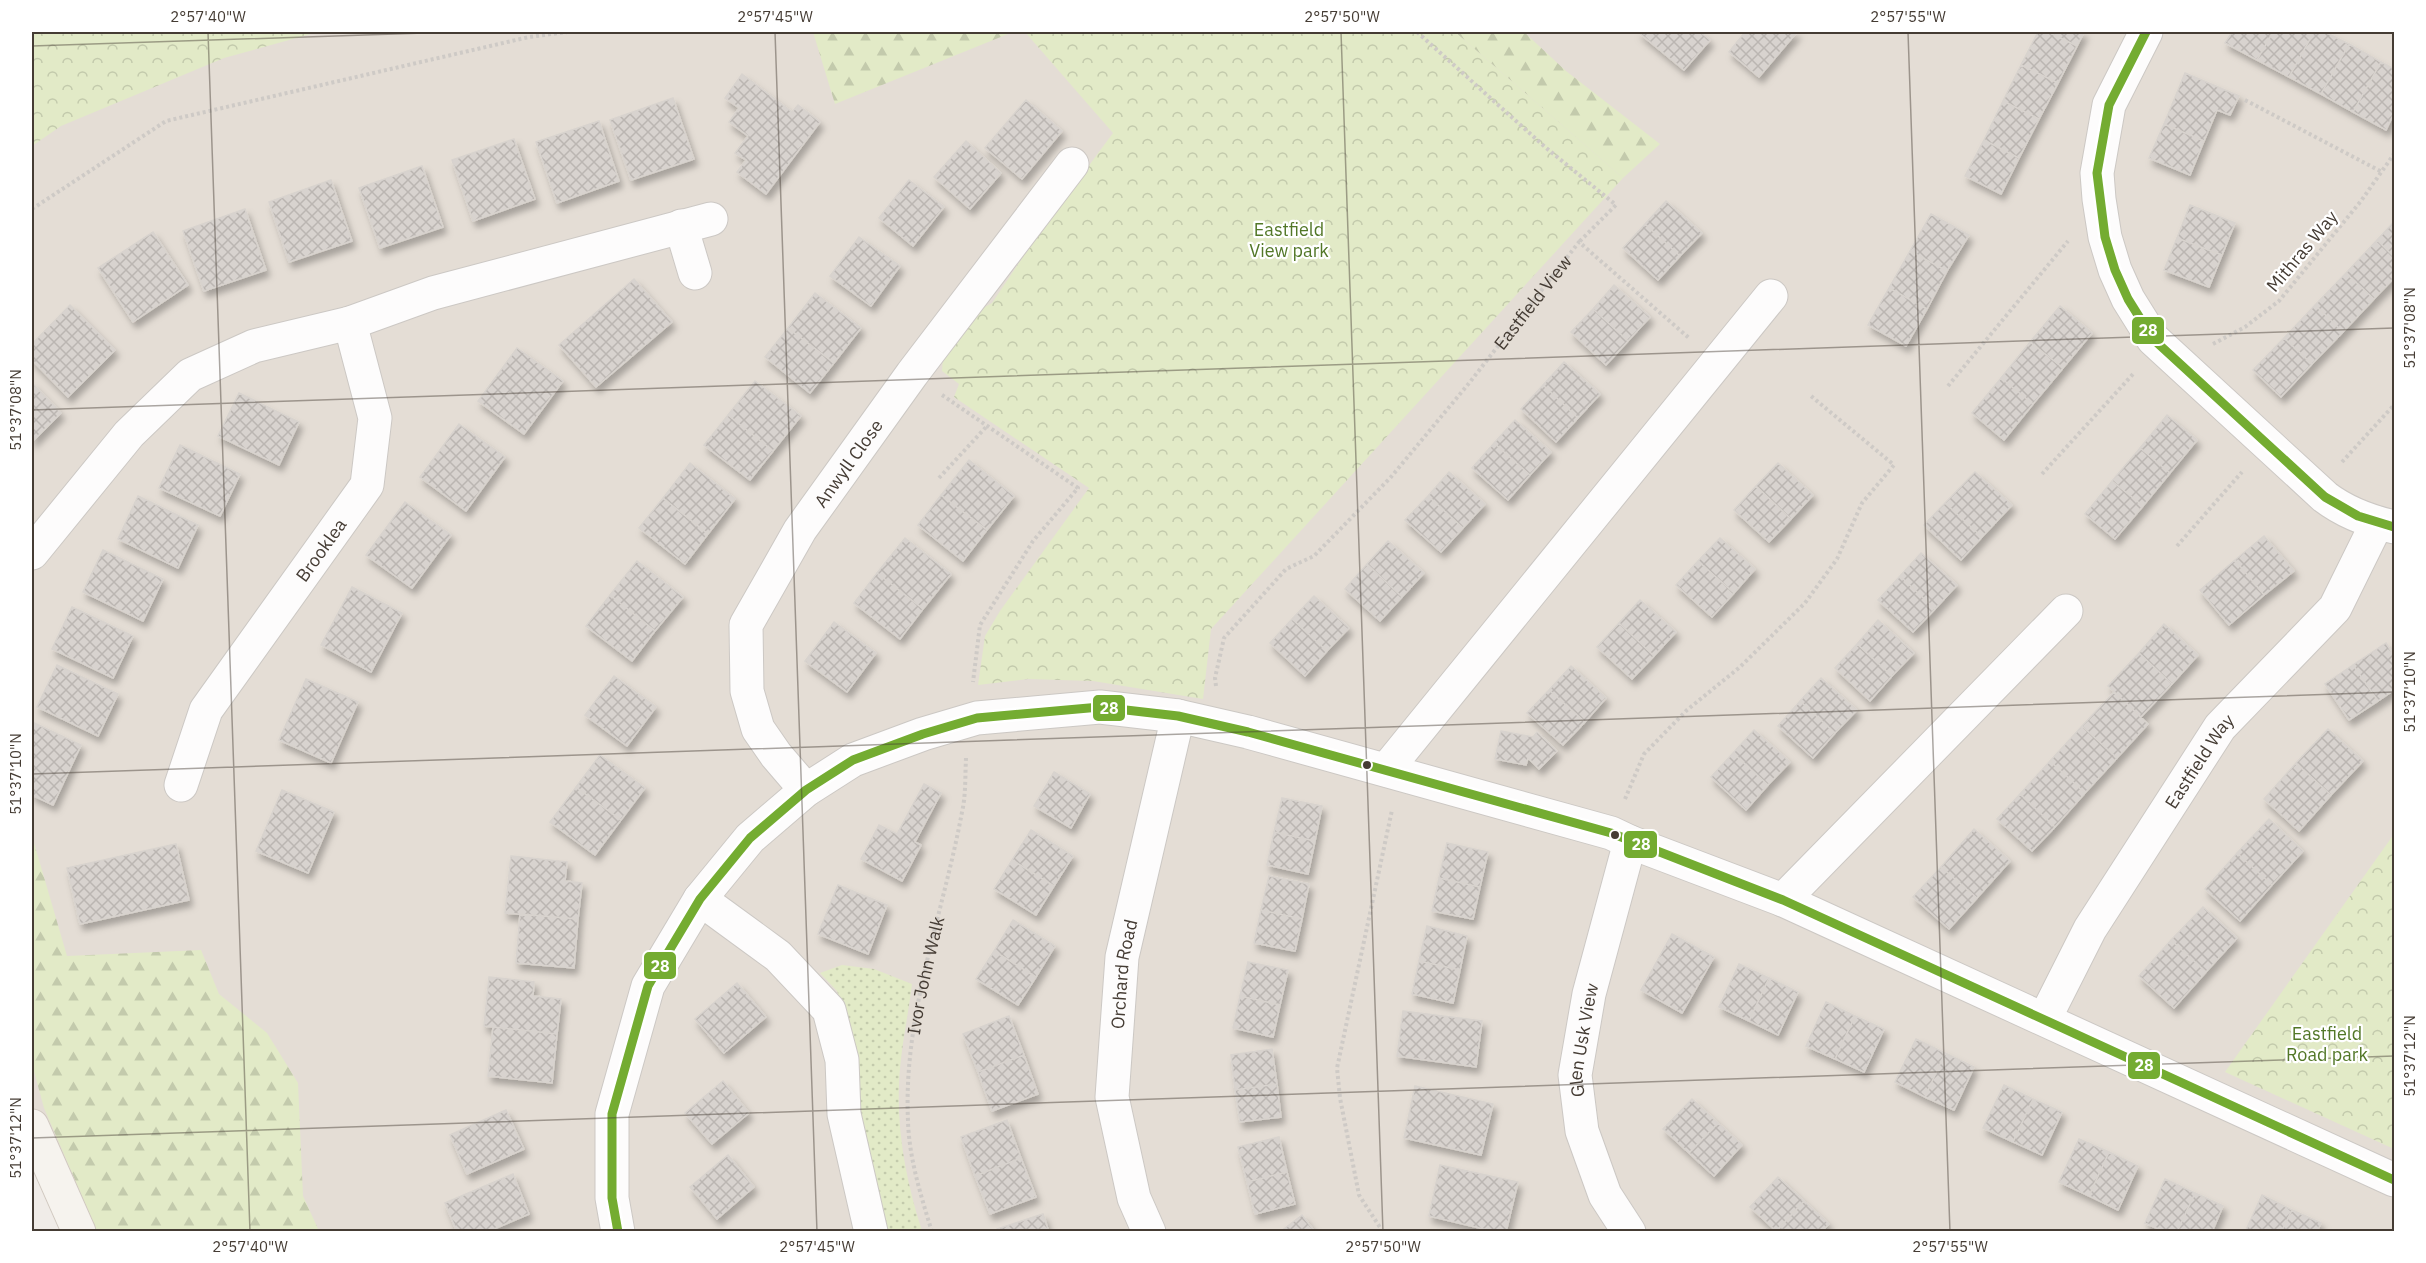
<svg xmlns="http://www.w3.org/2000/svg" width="2426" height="1263" font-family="'IBM Plex Sans',sans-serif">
	<defs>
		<pattern id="grass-dots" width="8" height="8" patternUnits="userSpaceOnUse" patternTransform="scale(1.5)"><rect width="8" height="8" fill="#e2eac7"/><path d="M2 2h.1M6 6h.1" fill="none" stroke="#c3caac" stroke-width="1.8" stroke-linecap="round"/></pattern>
		<pattern id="forest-firs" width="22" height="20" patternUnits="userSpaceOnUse" patternTransform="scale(1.5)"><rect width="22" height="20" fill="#e2eac7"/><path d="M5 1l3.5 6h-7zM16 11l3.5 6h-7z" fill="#c3caac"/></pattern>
		<pattern id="park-crowns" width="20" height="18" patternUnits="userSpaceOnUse" patternTransform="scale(1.5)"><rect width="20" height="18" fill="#e2eac7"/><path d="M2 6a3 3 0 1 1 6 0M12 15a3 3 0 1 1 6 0" fill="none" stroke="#c3caac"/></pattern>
		<pattern id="building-cross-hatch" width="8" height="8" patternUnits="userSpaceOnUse" patternTransform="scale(1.5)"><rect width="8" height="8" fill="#d8d3cf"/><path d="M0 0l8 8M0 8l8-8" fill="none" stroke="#bbb6b2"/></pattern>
		<filter id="shadow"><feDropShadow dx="3.5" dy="6" stdDeviation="3" flood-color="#0004"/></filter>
	</defs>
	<rect width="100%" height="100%" fill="#f0ece8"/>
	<path fill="#e4ddd5" d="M32 32H2394V1231H79L32 1126Z"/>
	<path fill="url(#grass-dots)" d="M842 965 874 969 912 984C908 1017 900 1052 899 1085 897 1135 907 1184 922 1231H887L877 1200 858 1111 849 1023 837 991 820 973Z"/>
	<path fill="url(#forest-firs)" d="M813 32H1013L835 104Z
		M1455 32H1524L1566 71 1660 144 1623 178Z
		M32 836 67 956 201 950 219 994 267 1033 298 1083 303 1196 319 1231H97L44 1108 32 1064Z"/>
	<path fill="url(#park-crowns)" d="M32 32H318L224 58 61 126 32 146Z
		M1025 32H1455L1623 178 1211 629 1203 699 1093 681 1028 679 978 685 985 636 1000 611 1089 488 954 397 959 384 942 371 943 356 974 313 992 303 1039 233 1113 133Z
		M2394 834V1149L2225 1072Z"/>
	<path fill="url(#building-cross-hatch)" stroke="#d8d3ce" stroke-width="1.5" filter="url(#shadow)" d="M1638 32H1700L1710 40 1684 70Z
		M1745 32H1797L1759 77 1729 52Z
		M2038 32H2048L2077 46 2058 83 2021 65Z
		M2048 32H2084L2077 46Z
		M2232 32H2273L2257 60 2225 43Z
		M2273 32H2314L2289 77 2257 60Z
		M2314 32H2325L2349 44 2321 94 2289 77Z
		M2349 44 2381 62 2353 112 2321 94Z
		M2381 62 2394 69V113L2386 130 2353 112Z
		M2021 65 2058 83 2039 119 2003 101Z
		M2185 73 2239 96 2230 115 2217 110 2204 141 2164 124Z
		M742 74 792 112 798 105 820 122 766 194 737 172 746 160 735 153 748 136 729 122 739 108 725 98Z
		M673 98 694 159 631 180 610 120Z
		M1026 100 1062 131 1022 179 985 148Z
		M2003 101 2039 119 2019 158 1984 140Z
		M599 121 619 181 557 203 536 142Z
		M2164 124 2204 141 2190 175 2149 158Z
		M514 139 535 199 473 221 452 160Z
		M1984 140 2019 158 2001 194 1965 176Z
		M966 141 1001 173 970 209 934 177Z
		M422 166 443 227 380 248 359 188Z
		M331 180 352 241 289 262 269 202Z
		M909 180 944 207 913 246 879 218Z
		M1666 201 1702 233 1680 256 1645 224Z
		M2190 205 2235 223 2222 255 2177 238Z
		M245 209 266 270 204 291 183 231Z
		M1931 214 1969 235 1947 271 1910 251Z
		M2394 222V257L2377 240Z
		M1645 224 1680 256 1658 280 1623 248Z
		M153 232 188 285 133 322 98 268Z
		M859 237 900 266 871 306 830 276Z
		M2177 238 2222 255 2209 287 2164 270Z
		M2377 240 2394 257V278L2374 299 2346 273Z
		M1910 251 1947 271 1927 309 1889 288Z
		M2346 273 2374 299 2343 332 2315 305Z
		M634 279 672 322 596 387 559 345Z
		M1614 285 1650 317 1628 341 1593 309Z
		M1889 288 1927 309 1906 346 1868 325Z
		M815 293 861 328 834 363 788 328Z
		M70 305 115 350 68 397 32 360V344Z
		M2315 305 2343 332 2312 364 2284 338Z
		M2060 306 2092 333 2063 368 2030 342Z
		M1593 309 1628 341 1606 365 1571 332Z
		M788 328 834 363 810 393 765 357Z
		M2284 338 2312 364 2281 397 2253 370Z
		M2030 342 2063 368 2033 404 2001 378Z
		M517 348 563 381 524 434 478 401Z
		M1564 362 1600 394 1578 418 1543 385Z
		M2001 378 2033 404 2004 440 1972 413Z
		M755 381 801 416 773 451 728 415Z
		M32 383 61 413 32 442Z
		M1543 385 1578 418 1556 442 1521 409Z
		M239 393 299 422 279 465 218 436Z
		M728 415 773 451 750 480 704 445Z
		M2167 415 2197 440 2170 473 2140 448Z
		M1515 420 1551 452 1530 475 1494 443Z
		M459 424 505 457 466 511 420 477Z
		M1494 443 1530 475 1508 500 1472 468Z
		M180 445 240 474 220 516 159 488Z
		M2140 448 2170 473 2143 506 2112 481Z
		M969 460 1014 496 987 530 941 495Z
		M690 463 735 499 708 534 663 498Z
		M1778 463 1813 495 1791 519 1756 486Z
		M1449 472 1485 504 1463 528 1428 496Z
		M1975 472 2012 505 1982 537 1945 503Z
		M2112 481 2143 506 2115 539 2085 514Z
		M1756 486 1791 519 1769 542 1734 510Z
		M941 495 987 530 963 561 918 525Z
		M138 496 198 525 178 568 118 539Z
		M1428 496 1463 528 1441 552 1405 520Z
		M663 498 708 534 685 564 639 528Z
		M405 502 451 535 412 588 366 555Z
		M1945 503 1982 537 1961 560 1924 525Z
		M2264 536 2294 571 2264 595 2235 560Z
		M905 538 951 574 923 609 877 573Z
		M1720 538 1755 569 1734 593 1698 561Z
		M1388 541 1424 573 1402 597 1367 564Z
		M103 550 163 579 143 621 83 592Z
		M1921 553 1957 585 1935 609 1900 576Z
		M2235 560 2264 595 2229 625 2200 590Z
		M637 561 683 597 655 631 610 595Z
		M1698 561 1734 593 1712 617 1676 585Z
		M1367 564 1402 597 1380 621 1345 589Z
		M877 573 923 609 900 639 854 603Z
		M1900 576 1935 609 1913 632 1878 600Z
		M352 587 402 613 371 672 321 645Z
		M610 595 655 631 632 661 586 626Z
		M1314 596 1349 628 1327 651 1292 619Z
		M1640 600 1676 632 1654 656 1619 623Z
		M72 607 133 636 113 678 52 649Z
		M1292 619 1327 651 1305 676 1270 643Z
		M1878 620 1914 653 1892 676 1857 644Z
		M834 622 876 653 847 692 805 661Z
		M1619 623 1654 656 1632 679 1597 647Z
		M2164 624 2198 655 2172 684 2139 653Z
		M2386 643 2394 656V690L2378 701 2353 665Z
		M1857 644 1892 676 1870 701 1835 668Z
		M2139 653 2172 684 2141 717 2108 686Z
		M57 665 118 694 98 736 37 707Z
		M2353 665 2378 701 2349 720 2325 684Z
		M1571 666 1606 698 1585 722 1549 690Z
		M614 676 656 707 627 746 585 715Z
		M1821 678 1857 710 1835 733 1800 701Z
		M306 679 358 702 331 763 279 740Z
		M1549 690 1585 722 1563 745 1527 713Z
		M2114 692 2148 724 2117 758 2082 726Z
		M1800 701 1835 733 1813 758 1778 726Z
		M32 722 81 745 53 805 32 795Z
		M2082 726 2117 758 2085 793 2050 761Z
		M2328 729 2363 761 2331 795 2296 763Z
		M1754 730 1790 762 1768 785 1733 753Z
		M1501 731 1533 737 1537 732 1557 751 1539 769 1528 758 1526 765 1495 759Z
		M1733 753 1768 785 1746 810 1711 777Z
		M600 755 645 788 621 820 576 787Z
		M2050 761 2085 793 2055 827 2020 794Z
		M2296 763 2331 795 2299 831 2264 799Z
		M1054 772 1090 794 1071 828 1034 806Z
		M924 784 941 793 915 842 921 845 902 881 861 859 879 825 897 834Z
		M576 787 621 820 595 855 550 822Z
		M282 790 334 812 308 873 256 851Z
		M2020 794 2055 827 2032 851 1997 819Z
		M1282 798 1322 806 1315 841 1274 832Z
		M2269 819 2303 851 2272 885 2237 853Z
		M1974 829 2010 861 1977 898 1941 867Z
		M1031 830 1073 856 1054 886 1012 860Z
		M1274 832 1315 841 1308 874 1267 865Z
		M1447 843 1488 852 1480 887 1439 878Z
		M176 844 189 900 80 924 67 868Z
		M2237 853 2272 885 2240 921 2205 889Z
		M511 856 567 862 565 881 582 883 578 919 505 913Z
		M1012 860 1054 886 1036 915 994 889Z
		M1941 867 1977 898 1949 929 1913 897Z
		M1269 876 1309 884 1302 919 1261 910Z
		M1439 878 1480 887 1473 919 1432 911Z
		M838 885 887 905 868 954 818 934Z
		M2203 907 2237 938 2206 972 2171 940Z
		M1261 910 1302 919 1295 951 1254 943Z
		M520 914 578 919 574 968 516 963Z
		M1013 920 1055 946 1036 977 994 951Z
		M1427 926 1467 936 1460 970 1419 961Z
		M1672 934 1714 957 1682 1013 1641 990Z
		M2171 940 2206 972 2174 1008 2139 976Z
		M994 951 1036 977 1018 1005 976 979Z
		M1419 961 1460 970 1453 1003 1412 994Z
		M1248 962 1288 970 1280 1005 1240 996Z
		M1739 964 1769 978 1749 1021 1719 1007Z
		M489 977 534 982 533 996 561 999 557 1034 484 1026Z
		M1769 978 1798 992 1778 1035 1749 1021Z
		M737 983 766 1017 724 1053 695 1019Z
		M1240 996 1280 1005 1273 1037 1233 1028Z
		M1826 1002 1855 1016 1835 1059 1806 1046Z
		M1403 1011 1482 1021 1476 1067 1397 1056Z
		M1009 1016 1024 1055 978 1072 963 1034Z
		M1855 1016 1884 1029 1864 1072 1835 1059Z
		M493 1027 557 1034 552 1083 488 1076Z
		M1916 1039 1945 1053 1925 1097 1895 1082Z
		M1272 1049 1277 1084 1235 1090 1231 1055Z
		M1945 1053 1974 1067 1954 1110 1925 1097Z
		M1024 1055 1038 1094 992 1111 978 1072Z
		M723 1081 749 1113 712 1144 685 1113Z
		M1277 1084 1281 1117 1240 1122 1235 1090Z
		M2004 1085 2033 1099 2013 1142 1983 1128Z
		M1415 1086 1493 1104 1481 1155 1404 1138Z
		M1692 1099 1718 1123 1689 1153 1663 1129Z
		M2033 1099 2062 1112 2042 1155 2013 1142Z
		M506 1110 524 1149 467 1174 450 1135Z
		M1007 1120 1021 1158 975 1176 961 1137Z
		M1718 1123 1742 1145 1714 1176 1689 1153Z
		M1279 1137 1287 1172 1247 1182 1238 1147Z
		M2079 1139 2109 1152 2089 1196 2059 1182Z
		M2109 1152 2138 1166 2118 1210 2089 1196Z
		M728 1155 754 1187 717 1219 690 1187Z
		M1021 1158 1036 1197 990 1214 975 1176Z
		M1440 1165 1518 1182 1506 1232H1496L1429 1216Z
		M1287 1172 1295 1204 1255 1214 1247 1182Z
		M513 1174 529 1214 487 1232H457L445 1203Z
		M1778 1177 1804 1201 1776 1231 1750 1207Z
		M2165 1179 2195 1193 2177 1232H2165L2145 1223Z
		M2195 1193 2223 1206 2212 1232H2177Z
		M2262 1195 2292 1210 2281 1232H2245Z
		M1804 1201 1829 1224 1821 1232H1776Z
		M2292 1210 2321 1223 2317 1232H2281Z
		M1043 1214 1049 1232H997V1229Z
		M1302 1215 1315 1232H1280Z"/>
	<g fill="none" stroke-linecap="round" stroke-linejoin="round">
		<g stroke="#ccc8c4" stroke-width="35">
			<g id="street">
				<path d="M2146 32 2109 105 2097 173 2099 199 2105 237 2115 270 2128 299 2153 339 2325 497C2346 513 2368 521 2394 527"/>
				<path d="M681 226 695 273"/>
				<path d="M32 553 129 434 190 375 254 346 350 323 433 293 711 219"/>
				<path d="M1386 770 1771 296"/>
				<path id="s3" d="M181 785 206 710 367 485 375 418 350 323"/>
				<path id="s4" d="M806 790 776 755 758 729 747 691 746 625 800 530 912 374 1072 164"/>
				<path d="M700 899 778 956 829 1010 842 1060 844 1114 871 1232"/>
				<path d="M1783 900 2066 611"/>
				<path id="s5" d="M2045 1018 2090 929 2220 727 2335 608 2377 523"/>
				<path d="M618 1232 612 1198V1114L648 986 700 899 750 838 806 790 853 760 923 734 977 718 1100 707 1178 716 1248 732 1611 833 1630 842 1783 900 2394 1180"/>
				<path id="s6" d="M1149 1232 1134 1198 1112 1097 1122 957 1178 716"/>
				<path id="s7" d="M1629 1232 1605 1195 1582 1131 1575 1075 1589 994 1630 842"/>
			</g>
		</g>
		<g stroke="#d1c9c0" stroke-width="35">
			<path id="secondary" d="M32 1126 79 1232"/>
		</g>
		<g stroke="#cecac6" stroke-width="4" stroke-dasharray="3 3" stroke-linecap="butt">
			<path d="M1417 32 1545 147 1616 205 1579 242"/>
			<path d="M2245 100 2382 172"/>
			<path d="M32 209 166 121 529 37 567 32"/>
			<path d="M2213 344 2245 327 2279 301 2361 201 2394 154"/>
			<path d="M1948 386 2068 241"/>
			<path d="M942 395 1078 488 1033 541 980 625 973 682"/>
			<path d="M2342 462 2394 405"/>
			<path d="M2042 474 2134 373"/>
			<path d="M939 478 987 426"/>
			<path d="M2177 546 2242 472"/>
			<path id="s1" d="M1216 686 1215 678 1224 638 1286 569 1314 556 1391 477 1470 382 1579 242 1689 338"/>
			<path d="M1625 799 1644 754 1687 710 1740 667 1805 603 1837 559 1862 503 1894 465 1811 396"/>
			<path id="s2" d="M932 1232C921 1196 909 1158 908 1121 903 1015 943 915 962 812 966 795 965 776 966 758"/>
			<path d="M1383 1232 1359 1195 1340 1098 1337 1068 1392 810"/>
		</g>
		<use href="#street" stroke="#fdfcfc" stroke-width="33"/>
		<use href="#secondary" stroke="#f6f3ee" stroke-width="33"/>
		<g stroke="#fff" stroke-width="14">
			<path id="bus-1" d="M2146 32 2109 105 2097 173 2105 237 2115 270 2128 299 2153 339 2325 497 2358 516 2394 527
				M618 1232 612 1198V1114L648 986 700 899 750 838 806 790 853 760 923 734 977 718 1100 707 1178 716 1248 732 1611 833 1783 900 2394 1180"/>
		</g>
		<use href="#bus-1" stroke="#74ac31" stroke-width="9"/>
	</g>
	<path fill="none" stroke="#453c34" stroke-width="1.5" stroke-opacity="0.45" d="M208 32 250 1232M775 32 817 1232M1341 32 1383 1232M1908 32 1950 1232M32 46 454 32M32 410 2394 328M32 774 2394 692M32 1138 2394 1056"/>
	<g fill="#453c34" stroke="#fff" stroke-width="2">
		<circle cx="1367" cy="765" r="5"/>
		<circle cx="1615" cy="835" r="5"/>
	</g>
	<g text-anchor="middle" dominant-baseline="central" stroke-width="4.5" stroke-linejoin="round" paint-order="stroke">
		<g font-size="18" fill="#527727" stroke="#fff">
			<text x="1289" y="229">Eastfield<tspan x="1289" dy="21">View park</tspan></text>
			<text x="2327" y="1033">Eastfield<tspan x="2327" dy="21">Road park</tspan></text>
		</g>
		<g font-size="18" fill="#453c34" stroke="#fff">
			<text transform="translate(2302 251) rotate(-50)">Mithras Way</text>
			<text stroke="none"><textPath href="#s1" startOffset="508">Eastfield View</textPath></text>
			<text stroke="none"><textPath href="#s4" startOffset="375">Anwyll Close</textPath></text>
			<text stroke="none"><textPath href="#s3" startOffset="276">Brooklea</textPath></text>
			<text stroke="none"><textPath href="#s5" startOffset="300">Eastfield Way</textPath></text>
			<text stroke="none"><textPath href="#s6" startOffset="264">Orchard Road</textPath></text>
			<text stroke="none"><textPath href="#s2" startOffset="261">Ivor John Walk</textPath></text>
			<text stroke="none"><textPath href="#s7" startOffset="204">Glen Usk View</textPath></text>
		</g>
	</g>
	<g stroke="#fff" stroke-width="2">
		<rect x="2131" y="316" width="34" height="29" rx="6" fill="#74ac31"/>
		<rect x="1092" y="694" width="34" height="28" rx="6" fill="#74ac31"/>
		<rect x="1623" y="830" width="35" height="29" rx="6" fill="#74ac31"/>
		<rect x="643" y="951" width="34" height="29" rx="6" fill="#74ac31"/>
		<rect x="2127" y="1051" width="34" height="29" rx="6" fill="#74ac31"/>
	</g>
	<g font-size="16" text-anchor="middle" font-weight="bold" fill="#fff">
		<text x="2148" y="336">28</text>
		<text x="1109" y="714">28</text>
		<text x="1641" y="850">28</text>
		<text x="660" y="972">28</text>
		<text x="2144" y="1071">28</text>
	</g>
	<rect width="2426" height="1263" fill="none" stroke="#ffffff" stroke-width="66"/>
	<rect x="33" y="33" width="2360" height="1197" fill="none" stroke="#453c34" stroke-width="2"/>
	<g font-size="15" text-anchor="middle" fill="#453c34">
		<text x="208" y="22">2°57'40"W</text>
		<text x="775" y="22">2°57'45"W</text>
		<text x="1342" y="22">2°57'50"W</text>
		<text x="1908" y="22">2°57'55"W</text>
		<text transform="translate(2410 328) rotate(-90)" y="5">51°37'08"N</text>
		<text transform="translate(16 410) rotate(-90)" y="5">51°37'08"N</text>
		<text transform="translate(2410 692) rotate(-90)" y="5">51°37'10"N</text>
		<text transform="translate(16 774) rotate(-90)" y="5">51°37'10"N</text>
		<text transform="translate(2410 1056) rotate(-90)" y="5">51°37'12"N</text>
		<text transform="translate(16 1138) rotate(-90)" y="5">51°37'12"N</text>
		<text x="250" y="1252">2°57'40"W</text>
		<text x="817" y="1252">2°57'45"W</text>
		<text x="1383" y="1252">2°57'50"W</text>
		<text x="1950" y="1252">2°57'55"W</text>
	</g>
</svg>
